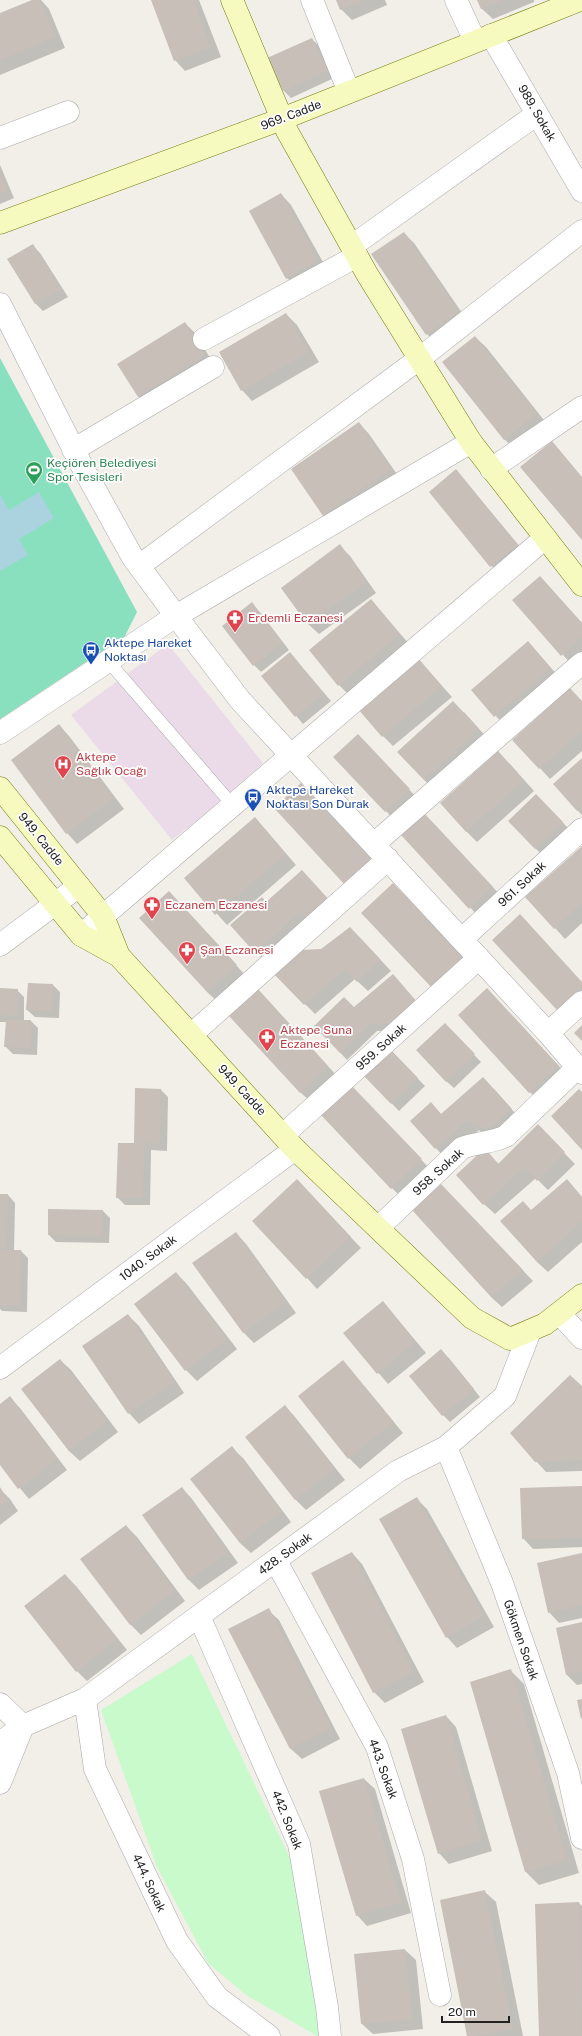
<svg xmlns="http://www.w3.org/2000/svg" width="582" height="2036" font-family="'Public Sans',sans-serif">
	<rect width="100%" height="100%" fill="#f2efe9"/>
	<path fill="#ebdbe8" d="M168 644 263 763 221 802 172 840 71 715Z"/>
	<path fill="#c8facc" d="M192 1654 293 1864 321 2036H317L246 1995 208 1963 157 1867 101 1710Z"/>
	<path fill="#88e0be" d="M0 358 137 612 125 636 0 719Z"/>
	<path fill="#aad3df" d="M39 492 54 518 19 539 28 555 0 571V494L9 510Z"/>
	<path fill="#0003" d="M34 0H41L49 9 65 48 0 75V14Z
		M152 0H199L221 57 185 71 175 60Z
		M338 0H385L387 5 352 20 341 9Z
		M478 0H534V2L493 19 482 9Z
		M312 39 319 46 334 78 291 98 284 91 269 59Z
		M0 165 14 198 0 204Z
		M281 194 291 205 328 271 298 288 287 278Z
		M404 233 414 243 469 323 437 345 427 334Z
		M33 246 40 253 68 297 43 311 36 304 8 259Z
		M286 314 297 325 319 362 252 401 242 390Z
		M185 323 195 333 215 366 149 407 138 396Z
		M475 337 486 347 547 424 515 449 504 439Z
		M359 423 369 434 401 480 334 525 324 515Z
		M456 471 528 556 501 577 430 492Z
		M340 546 350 556 376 593 319 634 308 624 282 588Z
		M540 577 582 623V657L573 666 514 600Z
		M371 600 410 645 349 695 339 685Z
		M259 611 289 650 261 672 254 665Z
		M528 642 561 679 506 727 472 690Z
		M290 653 331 701 303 724 263 676Z
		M418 659 452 697 393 746 383 736Z
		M582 701V751L550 779 514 740Z
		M464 712 489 740 435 790 424 780Z
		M59 725 69 736 124 809 77 844 67 833 12 760Z
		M368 746 419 800 396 822 386 811Z
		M582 760V815L577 810Z
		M509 763 534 791 477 842 466 831Z
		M536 795 570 830 543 856 509 821Z
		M435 825 503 898 481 919 402 835Z
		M265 829 296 865 227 925 185 878Z
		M582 847V923L565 939 555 928Z
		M179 903 246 976 218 1002 207 992Z
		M266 903 341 914 266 962 256 952Z
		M361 939 391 971 368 991 355 979 315 1014 275 974 322 950Z
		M393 975 424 1010 401 1030 377 1031 347 1060 315 1026 354 1008Z
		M582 982V1007L557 1009Z
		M53 985 60 992 59 1018 35 1017 27 1010Z
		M0 989 17 990 24 997V1021H31L38 1028 37 1055 13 1054 6 1047V1022H0Z
		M268 1001 338 1077 311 1102 300 1092Z
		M509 1012 569 1077 540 1103 530 1092Z
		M452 1032 481 1062 454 1088 446 1081Z
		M390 1050 425 1086 399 1111 364 1075Z
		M494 1089 521 1120 487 1138 479 1130 446 1159 411 1121 431 1104 442 1115Z
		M161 1090 168 1097 167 1151 151 1150 150 1205H125L117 1197 135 1144Z
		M361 1097 431 1170 402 1198 392 1188Z
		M538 1126 575 1164 548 1190 536 1178 495 1214 484 1204V1150L499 1164Z
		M307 1191 361 1248 317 1289 307 1278Z
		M577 1191 582 1197V1242L548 1272 537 1262 532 1211Z
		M0 1195H8L15 1203 14 1251H21L28 1258 27 1312 2 1311 0 1309Z
		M103 1211 110 1218 109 1243 56 1242 49 1235Z
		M469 1214 533 1281 502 1307 491 1297Z
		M236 1233 246 1244 296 1313 254 1343 244 1333 194 1263Z
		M176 1273 186 1283 237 1349 197 1381 186 1370 135 1304Z
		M383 1302 426 1353 388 1384 345 1334Z
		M128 1315 139 1326 184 1393 139 1424 129 1413Z
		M448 1357 480 1397 450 1422 443 1415Z
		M60 1360 71 1370 118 1432 80 1461 69 1451 22 1389Z
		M343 1361 403 1433 360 1469 349 1458Z
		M582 1387V1471L546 1472 536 1461Z
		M10 1398 20 1408 67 1470 29 1499 0 1464V1405Z
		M285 1406 295 1417 345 1480 306 1510 296 1500 246 1437Z
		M232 1448 243 1458 291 1522 251 1553 240 1543 192 1479Z
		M582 1487V1547L533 1549 523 1538Z
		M182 1488 192 1499 238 1563 199 1590 189 1580 144 1515Z
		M0 1489 10 1499 18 1511 0 1525Z
		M417 1499 427 1509 494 1627 457 1648 447 1637Z
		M126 1526 137 1537 185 1601 141 1635 130 1624Z
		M352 1553 362 1564 424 1682 385 1703 374 1692Z
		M582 1554V1618L559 1623 549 1612Z
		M65 1575 76 1586 127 1650 87 1681 77 1671Z
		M268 1610 279 1620 340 1739 302 1759 291 1749 229 1630Z
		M582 1623V1684L577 1685 567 1675Z
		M511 1671 524 1684 579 1873 539 1885 526 1872Z
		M446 1716 456 1727 492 1851 449 1864 439 1853Z
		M364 1779 375 1789 411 1913 367 1926 357 1915Z
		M485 1892 496 1902 523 2036H468Z
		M579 1903 582 1906V2036H540Z
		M405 1950 416 1960 423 2029 373 2034 362 2024Z"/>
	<path fill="#c7bfb8" d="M32 0H40L55 37 0 60V13Z
		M151 0H193L211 47 174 61Z
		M336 0H365L340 10Z
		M477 0H504L481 9Z
		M312 38 328 71 283 91 267 58Z
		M0 173 8 191 0 194Z
		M281 193 318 260 286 279 249 211Z
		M404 232 459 312 426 335 371 254Z
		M33 244 62 289 35 304 7 259Z
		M286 313 309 352 241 391 219 352Z
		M185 322 205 355 138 397 117 364Z
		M475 336 537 413 504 440 442 362Z
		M359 422 391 469 323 516 291 469Z
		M552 441 582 477V540L520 467Z
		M456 469 518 545 490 567 429 492Z
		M340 544 367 582 307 624 281 588Z
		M540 576 582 623V638L561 656 512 600Z
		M371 599 400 634 338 686 309 650Z
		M252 602 283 643 253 666 222 626Z
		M528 641 551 668 494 717 471 690Z
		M290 652 324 694 295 717 261 676Z
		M418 658 442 686 382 737 358 709Z
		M570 688 582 701V731L539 769 512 740Z
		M453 701 479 729 424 780 397 752Z
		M59 724 114 798 66 834 11 760Z
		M358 734 410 789 385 812 333 757Z
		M498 751 524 780 466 832 440 803Z
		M582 758V806L577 811 553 784Z
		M301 783 372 859 345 885 274 808Z
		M536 794 563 822 535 849 508 821Z
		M424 813 493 887 469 909 401 835Z
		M255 817 286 854 215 915 184 878Z
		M582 846V903L554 929 525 897Z
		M302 870 332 903 310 923 300 912 255 953 230 925 262 897 266 902Z
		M393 883 465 958 433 989 361 913Z
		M169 891 237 965 207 992 139 918Z
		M520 914 582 982V987L557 1010 492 940Z
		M350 927 381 960 357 982 345 969 304 1005 274 974 301 950 321 949Z
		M393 974 417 1002 394 1023 370 1024 340 1053 314 1026 344 997 354 1007Z
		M28 983 53 984 52 1011 26 1010Z
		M0 988 18 989 17 1016 0 1015Z
		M487 988 559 1066 529 1093 458 1015Z
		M258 989 328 1066 300 1093 229 1016Z
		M6 1020H31V1048L4 1047Z
		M445 1023 475 1054 446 1082 416 1050Z
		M582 1025V1041L574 1033Z
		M390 1049 418 1078 391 1104 363 1075Z
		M483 1077 512 1109 492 1127 476 1128 468 1120 435 1149 410 1121 431 1102 441 1114Z
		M351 1085 422 1159 391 1189 320 1114Z
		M135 1088 161 1089 160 1144 144 1143 143 1198H116L118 1143H134Z
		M579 1089 582 1092V1150L551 1116Z
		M538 1124 565 1152 537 1181 525 1168 483 1205 456 1175 485 1148 498 1164Z
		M297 1179 351 1237 306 1279 252 1221Z
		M567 1179 582 1197V1222L537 1262 500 1221 523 1201 531 1210Z
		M441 1184 523 1270 491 1297 412 1210Z
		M0 1194H8L7 1249H0Z
		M48 1209 103 1210 102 1236 48 1235Z
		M236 1232 286 1302 243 1333 192 1263Z
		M0 1250H21L20 1305H0Z
		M176 1272 227 1339 185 1371 134 1304Z
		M383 1301 416 1342 377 1374 343 1333Z
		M128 1314 175 1382 128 1414 82 1346Z
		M441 1349 474 1389 442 1416 409 1376Z
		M60 1359 108 1421 69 1451 21 1389Z
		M343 1360 394 1422 348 1459 298 1396Z
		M570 1375 582 1386V1460L535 1462 510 1433Z
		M10 1396 58 1459 18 1489 0 1465V1404Z
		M285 1405 335 1469 295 1500 245 1437Z
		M232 1446 282 1511 240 1543 190 1479Z
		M582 1486V1537L522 1539 520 1488Z
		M0 1487 8 1500 0 1507Z
		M182 1487 228 1553 188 1580 142 1515Z
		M417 1497 484 1616 446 1638 379 1519Z
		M126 1525 175 1591 130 1625 80 1559Z
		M352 1552 414 1672 373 1693 311 1573Z
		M582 1553V1605L548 1613 537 1563Z
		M65 1574 117 1639 76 1672 24 1606Z
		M269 1608 331 1728 290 1749 228 1629Z
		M582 1622V1672L566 1675 556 1628Z
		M511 1669 567 1860 525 1872 470 1682Z
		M582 1699V1718L581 1719 577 1700Z
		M446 1715 482 1840 438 1854 401 1729Z
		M364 1778 401 1902 356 1916 319 1791Z
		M485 1890 513 2029 477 2036H467L440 1900Z
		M579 1902 582 2036H539L535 1904Z
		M405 1949 413 2019 361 2024 354 1954Z"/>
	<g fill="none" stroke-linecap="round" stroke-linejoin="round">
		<g stroke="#a9a9a9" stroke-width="13">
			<path id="lane" d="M108 661 236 809"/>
		</g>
		<g stroke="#a9a9a9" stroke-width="23">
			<path id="street" d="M312 0 349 92
				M456 0 475 41
				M491 35 582 191
				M0 138 68 112
				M352 246 537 114
				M0 304 82 466 133 558 176 616 240 700 548 1033 582 1073
				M204 339 357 256
				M73 450 213 367
				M491 469 582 407
				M139 566 419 359 582 231
				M0 733 176 616 471 442
				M374 844 582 663
				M81 935 545 538
				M462 939 582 829
				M0 945 79 886
				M548 1033 582 1002
				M191 1035 388 859
				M283 1135 479 958
				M378 1228 462 1148C477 1142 492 1143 506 1136L577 1068
				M560 1314 582 1338
				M0 1368 295 1149
				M446 1447 502 1583 568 1773 582 1838
				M276 1561 377 1747 413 1859 440 1995
				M199 1616 299 1844 327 2007 330 2036
				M85 1699 95 1769 177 1941 217 1997 269 2036
				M0 1704 23 1726 0 1783
				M0 1743 23 1726 85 1699 398 1471 446 1447 505 1396 530 1331"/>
		</g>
		<g stroke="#707d05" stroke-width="23">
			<path id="secondary" d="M232 0 287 131 367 274 471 442 582 585
				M0 223 282 119 580 0
				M0 788 103 916 119 956 295 1149 472 1318 510 1339 545 1324 582 1295
				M0 837 81 935 119 956"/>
		</g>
		<use href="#lane" stroke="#fff" stroke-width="12"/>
		<use href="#street" stroke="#fff" stroke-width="22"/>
		<use href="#secondary" stroke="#f7fabf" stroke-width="22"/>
	</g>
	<defs>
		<g id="stadium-pin" transform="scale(0.9)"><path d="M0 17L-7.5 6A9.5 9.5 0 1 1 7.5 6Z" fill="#2e9e5b" stroke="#fff"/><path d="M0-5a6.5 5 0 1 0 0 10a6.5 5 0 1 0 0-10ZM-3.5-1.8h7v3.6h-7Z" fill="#fff"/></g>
		<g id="pharmacy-pin" transform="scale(0.9)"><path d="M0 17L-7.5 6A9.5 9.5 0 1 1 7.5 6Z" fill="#e0444e" stroke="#fff"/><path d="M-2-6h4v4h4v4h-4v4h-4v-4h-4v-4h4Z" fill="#fff"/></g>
		<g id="bus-pin" transform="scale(0.9)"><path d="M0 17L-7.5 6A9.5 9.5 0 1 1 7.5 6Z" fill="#1a4fb4" stroke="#fff"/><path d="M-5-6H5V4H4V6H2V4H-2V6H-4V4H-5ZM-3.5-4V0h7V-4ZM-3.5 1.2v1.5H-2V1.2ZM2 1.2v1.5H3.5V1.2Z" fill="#fff"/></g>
		<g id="hospital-pin" transform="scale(0.9)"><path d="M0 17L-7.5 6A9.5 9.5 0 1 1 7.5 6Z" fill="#e0444e" stroke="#fff"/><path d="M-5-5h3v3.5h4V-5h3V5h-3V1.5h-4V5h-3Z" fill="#fff"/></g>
	</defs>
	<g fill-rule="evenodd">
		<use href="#stadium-pin" x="34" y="470"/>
		<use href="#pharmacy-pin" x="235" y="618"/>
		<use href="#bus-pin" x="91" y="650"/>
		<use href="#hospital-pin" x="63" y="764"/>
		<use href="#bus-pin" x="253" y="797"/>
		<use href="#pharmacy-pin" x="152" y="905"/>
		<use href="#pharmacy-pin" x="187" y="950"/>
		<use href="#pharmacy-pin" x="267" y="1037"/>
	</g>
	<g text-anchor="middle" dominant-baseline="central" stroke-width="3.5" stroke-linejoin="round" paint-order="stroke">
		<g font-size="12" fill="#222" stroke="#fff">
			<text transform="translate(537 113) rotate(60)">989. Sokak</text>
			<text transform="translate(291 115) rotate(-21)">969. Cadde</text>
			<text transform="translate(41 839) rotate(51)">949. Cadde</text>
			<text transform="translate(522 884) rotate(-43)">961. Sokak</text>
			<text transform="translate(381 1047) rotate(-42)">959. Sokak</text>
			<text transform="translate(242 1090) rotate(47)">949. Cadde</text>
			<text transform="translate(438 1172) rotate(-42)">958. Sokak</text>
			<text transform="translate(148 1258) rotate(-37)">1040. Sokak</text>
			<text transform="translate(285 1554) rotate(-36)">428. Sokak</text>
			<text transform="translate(521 1640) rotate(71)">Gökmen Sokak</text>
			<text transform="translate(383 1769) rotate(70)">443. Sokak</text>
			<text transform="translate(287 1820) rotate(68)">442. Sokak</text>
			<text transform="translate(149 1883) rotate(65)">444. Sokak</text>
		</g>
		<g font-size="12" fill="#27864d" stroke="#fff" text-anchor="start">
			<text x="47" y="463">Keçiören Belediyesi<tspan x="47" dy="14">Spor Tesisleri</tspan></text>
		</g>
		<g font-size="12" fill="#be3a42" stroke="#fff" text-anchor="start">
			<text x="248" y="618">Erdemli Eczanesi</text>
			<text x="76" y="757">Aktepe<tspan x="76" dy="14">Sağlık Ocağı</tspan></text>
			<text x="165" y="905">Eczanem Eczanesi</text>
			<text x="200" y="950">Şan Eczanesi</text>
			<text x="280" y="1030">Aktepe Suna<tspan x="280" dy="14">Eczanesi</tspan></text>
		</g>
		<g font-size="12" fill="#164399" stroke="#fff" text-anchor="start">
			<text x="104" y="643">Aktepe Hareket<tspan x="104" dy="14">Noktası</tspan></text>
			<text x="266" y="790">Aktepe Hareket<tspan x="266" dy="14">Noktası Son Durak</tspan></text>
		</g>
	</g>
	<path d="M442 2016v6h67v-6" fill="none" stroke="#222222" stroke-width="2"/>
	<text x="448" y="2016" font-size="12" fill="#222222" stroke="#ffffff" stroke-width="3" paint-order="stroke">20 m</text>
</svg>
